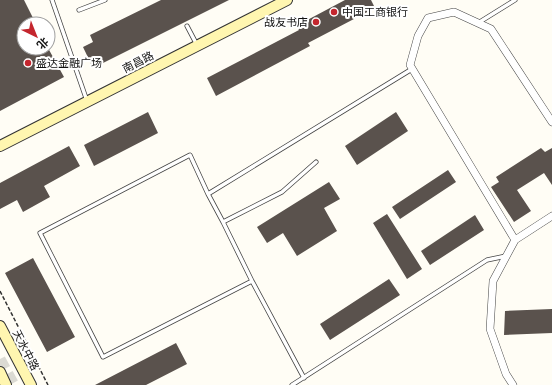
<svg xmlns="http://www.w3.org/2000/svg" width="552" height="385" font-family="'Crimson Pro','Noto Sans SC',serif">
	<rect width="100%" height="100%" fill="#fffdf5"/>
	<path fill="#5a524d" d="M0 0H24L36 24H24V48H48L64 77 0 111Z
		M161 0H229L93 68 83 47 93 42 90 35Z
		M345 0H371L375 8 308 43 310 46 216 96 207 78 299 30 296 26Z
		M148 112 158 133 94 166 84 145Z
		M396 112 408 131 357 165 345 146Z
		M69 146 80 166 44 186 50 197 23 212 17 200 0 209V183Z
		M541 148 545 152 552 148V185L544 173 517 190 531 211 514 222 491 187 499 182 496 177Z
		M448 170 456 182 400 219 392 207Z
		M329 182 340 199 324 208 337 231 297 256 283 233 267 243 257 227Z
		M387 214 422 269 407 279 373 223Z
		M475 215 484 230 430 265 421 251Z
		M33 258 75 337 47 352 5 273Z
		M389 279 400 295 330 340 320 324Z
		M552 309V333L504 335 505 311Z
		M176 343 187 364 146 385H95Z"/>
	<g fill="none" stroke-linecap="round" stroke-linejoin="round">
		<path stroke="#dbdad3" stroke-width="11" stroke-dasharray="11 5.5" stroke-linecap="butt" d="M0 359 14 385"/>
		<g stroke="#444" stroke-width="5">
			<path id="lane" d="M52 0 87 101
				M79 10 105 0
				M478 23 515 0
				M187 26 197 45
				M208 194 190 155 40 233 103 357 252 281
				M223 222 282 192 316 162
				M304 378 252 281 223 222 208 194 412 69
				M292 385 487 260 506 256"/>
		</g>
		<g stroke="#444" stroke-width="8">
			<path id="street" d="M515 240 410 65 418 36 428 18 454 12 491 29 552 122
				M513 385 506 374 490 329 493 281 515 240 552 216"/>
		</g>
		<g stroke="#333" stroke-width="12">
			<path id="secondary" d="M0 146 287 0
				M0 326 31 385
				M0 372 6 385"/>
		</g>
		<path stroke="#333" stroke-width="1.5" stroke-dasharray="4 2" stroke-linecap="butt" d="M0 291 48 385"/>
		<use href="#lane" stroke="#fff" stroke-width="3.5"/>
		<use href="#street" stroke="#fff" stroke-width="7"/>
		<use href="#secondary" stroke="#fff6b0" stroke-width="10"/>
	</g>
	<g fill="#c4262e" stroke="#fff" stroke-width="1.5">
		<circle cx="334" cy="12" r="4"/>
		<circle cx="316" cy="22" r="4"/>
		<circle cx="28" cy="63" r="4"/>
	</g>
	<g text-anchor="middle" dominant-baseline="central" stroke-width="4" stroke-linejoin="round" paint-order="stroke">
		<g font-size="11" fill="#111" stroke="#fff" text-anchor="start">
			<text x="342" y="12">中国工商银行</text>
			<text x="308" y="22" text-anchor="end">战友书店</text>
			<text x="36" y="63">盛达金融广场</text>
		</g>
		<g font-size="11" fill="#111" stroke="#fff">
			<text transform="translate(138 62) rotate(-27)">南昌路</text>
			<text transform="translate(26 350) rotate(63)">天水中路</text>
		</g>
	</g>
	<g transform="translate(36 36) rotate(137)"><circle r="19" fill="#ffffff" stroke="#a0a0a0"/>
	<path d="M0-3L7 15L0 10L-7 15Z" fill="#c4262e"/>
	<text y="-6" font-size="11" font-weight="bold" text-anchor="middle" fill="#111111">北</text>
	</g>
</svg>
